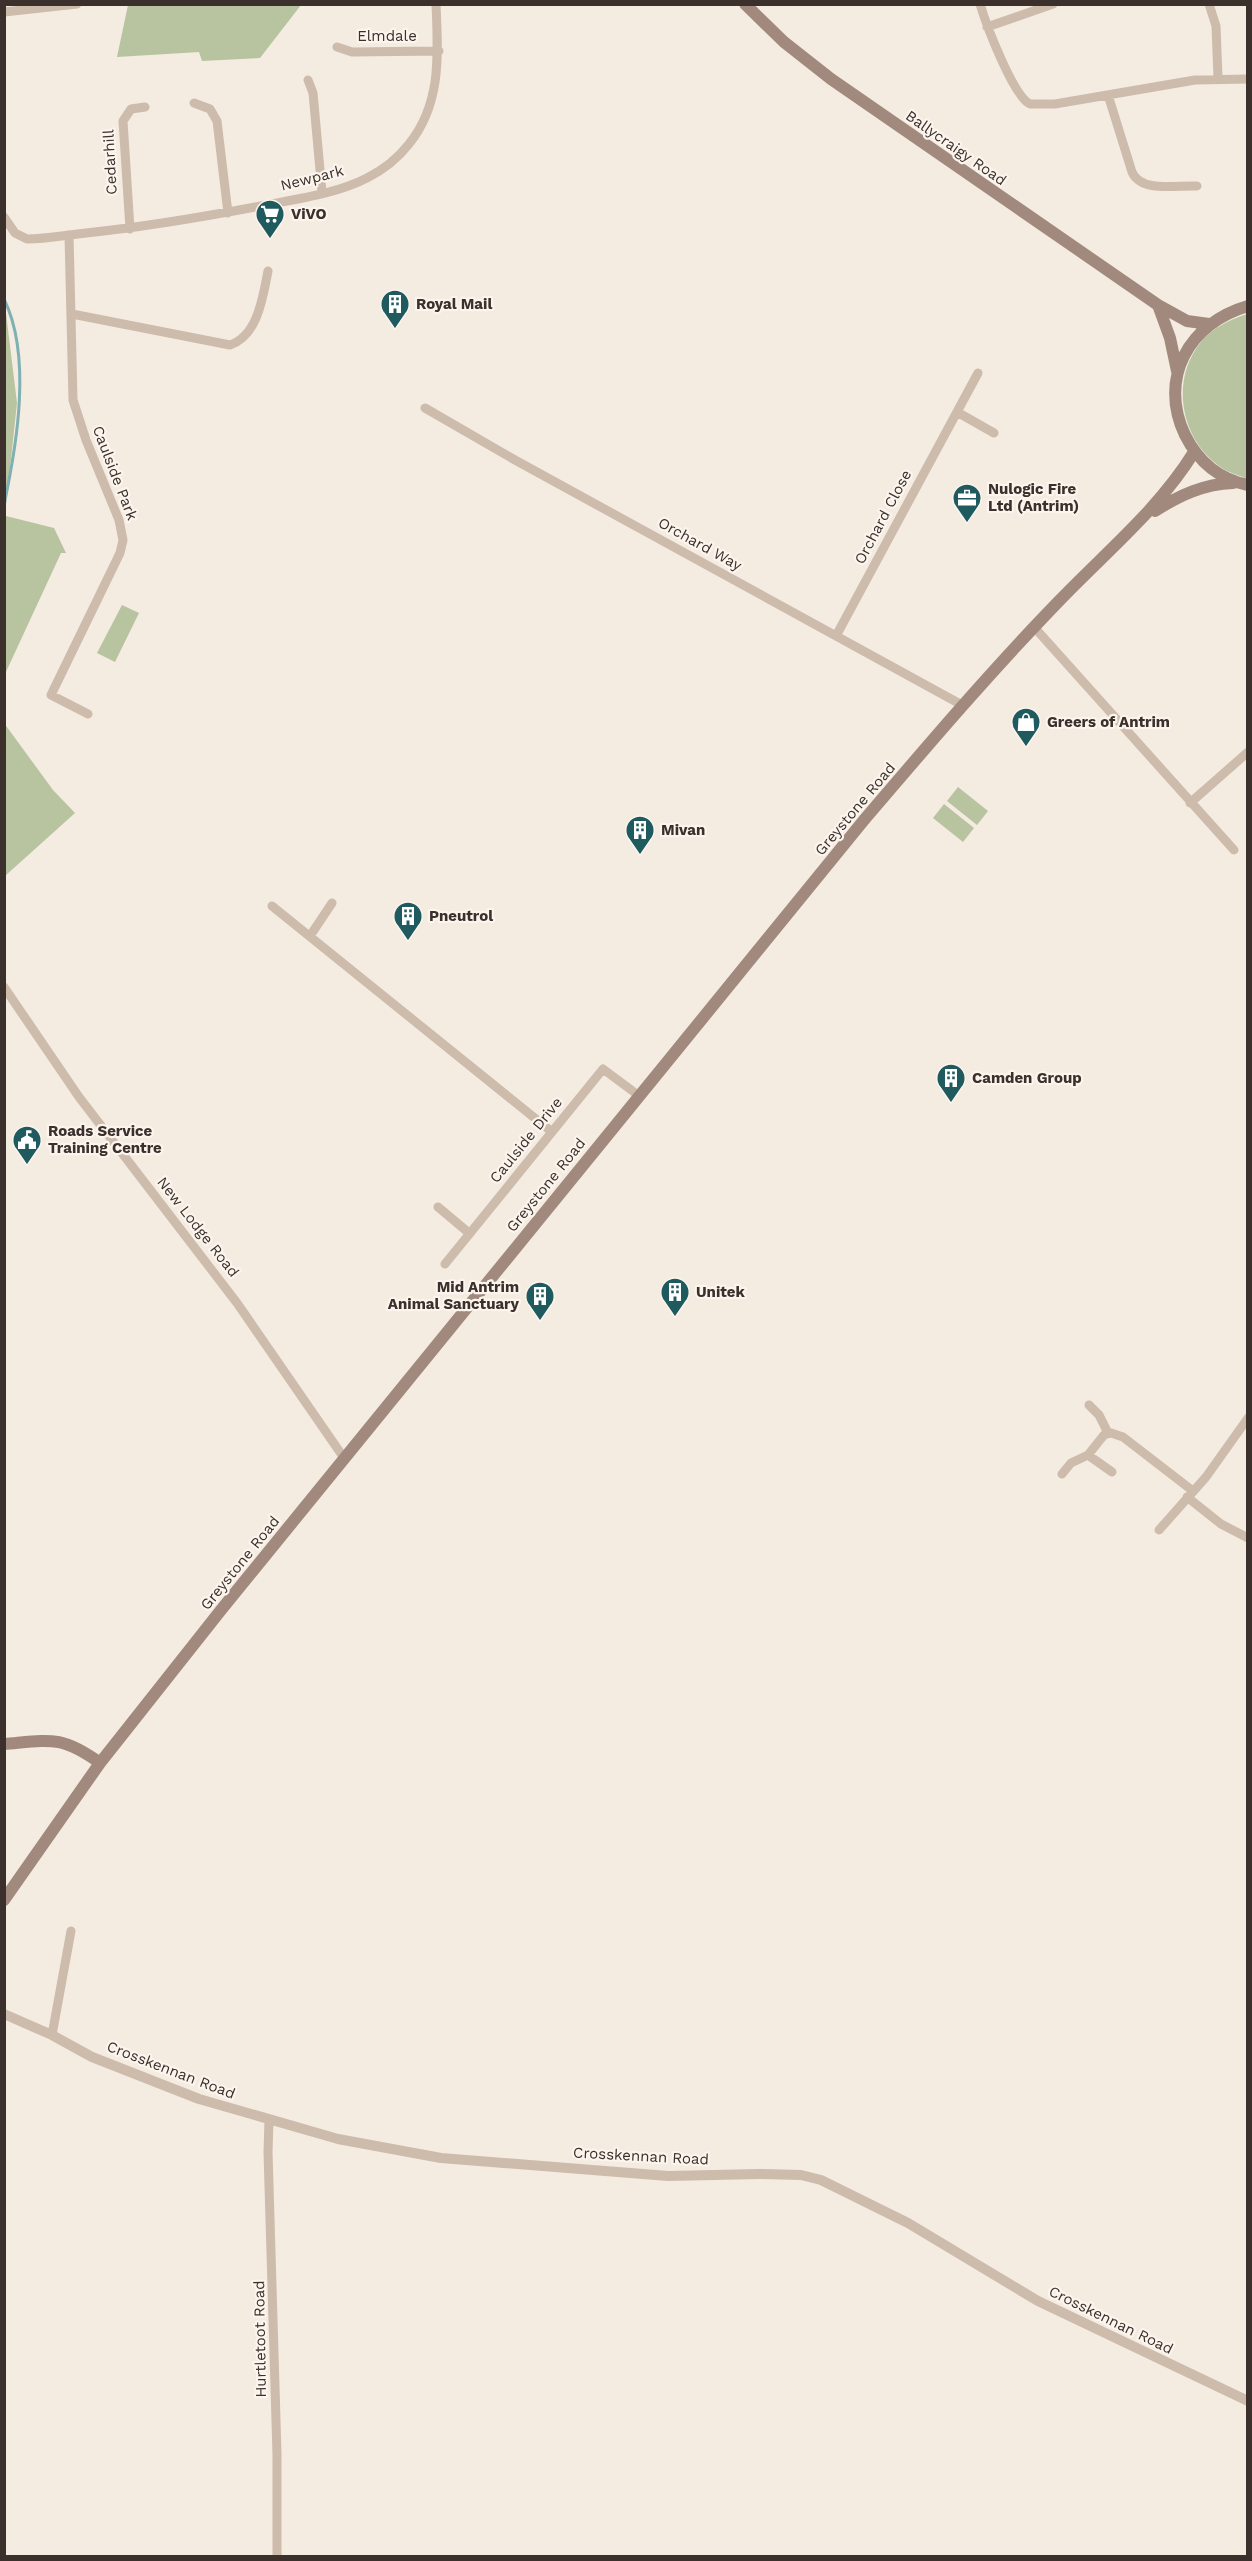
<svg xmlns="http://www.w3.org/2000/svg" width="1252" height="2561" font-family="'Work Sans',sans-serif">
	<rect width="100%" height="100%" fill="#f4ebe1"/>
	<path fill="#b8c4a0" d="M128 5V4L301 5 260 58 202 61 199 52 117 57Z
		M5 305 17 403 5 515 4 305Z
		M1247 314V479C1239 475 1229 473 1222 468 1181 441 1169 381 1201 342 1213 327 1230 320 1247 314Z
		M6 516 54 528 66 553H61L5 674Z
		M122 605 139 613 115 662 97 653Z
		M4 723 53 790 75 813 5 876Z
		M958 787 988 811 977 825 947 801Z
		M944 804 974 828 963 842 933 818Z"/>
	<g fill="none" stroke-linecap="round" stroke-linejoin="round">
		<path stroke="#7fb0b2" stroke-width="3" d="M4 299C32 356 17 444 4 505"/>
		<path stroke="#cdbbac" stroke-width="9" d="M980 4C986 24 1013 96 1030 104H1055L1195 80 1248 79
			M1209 4 1216 26 1218 78
			M4 12 77 4
			M987 27 1053 4
			M337 47 352 52 439 51
			M308 80 313 93 322 192
			M1108 95 1132 172C1141 193 1177 185 1197 186
			M194 103 210 109 217 121 228 213
			M4 217 15 233 27 239C46 239 66 235 86 233 145 227 203 217 261 206 296 199 336 194 367 178 383 170 398 158 409 144 442 103 438 54 436 4
			M130 229 123 121 131 109 145 107
			M69 235 73 400 86 440 119 520 123 540 120 553 51 695 88 714
			M72 314 230 345C258 336 263 296 268 271
			M425 408 515 460 962 705
			M957 412 994 433
			M1034 627 1234 850
			M836 636 978 373
			M1190 803 1248 752
			M272 906 552 1132
			M310 936 332 903
			M4 987 79 1097 237 1303 344 1458
			M438 1207 469 1233
			M445 1264 603 1069 638 1095
			M1089 1405 1099 1415 1108 1433
			M1088 1455 1112 1472
			M1062 1474 1071 1463 1088 1455 1104 1435 1111 1433 1123 1437 1193 1491
			M1187 1497 1221 1524 1248 1538
			M1159 1530 1206 1477 1248 1418
			M52 2035 71 1931
			M269 2121 268 2152 277 2454V2556"/>
		<path stroke="#cdbbac" stroke-width="10" d="M4 2014 52 2035 92 2057 199 2099 338 2139 441 2158 668 2176 759 2174 801 2175 821 2180 908 2223 1038 2301 1248 2401"/>
		<path stroke="#a18a7d" stroke-width="12" d="M745 4 784 42 831 79 1158 305 1187 321 1209 324
			M1158 305 1170 338 1177 371
			M1248 306C1189 323 1158 378 1185 435 1198 461 1218 479 1248 485
			M1155 511C1180 495 1204 484 1233 483
			M4 1744C50 1740 61 1735 100 1763
			M4 1900 100 1763 221 1610 864 820C928 745 991 671 1059 601 1106 552 1158 510 1194 452"/>
	</g>
	<defs>
		<g id="supermarket-pin" transform="scale(1.5)"><path d="M0 17L-7.5 6A9.5 9.5 0 1 1 7.5 6Z" fill="#1f5a5e" stroke="#fbf5ee"/><path d="M-6-5.5h2.5l.6 2H6L4.5 2H-2.5L-4.4-4H-6ZM-1.5 3.2a1.3 1.3 0 1 0 .1 0ZM3 3.2a1.3 1.3 0 1 0 .1 0Z" fill="#fff"/></g>
		<g id="building-pin" transform="scale(1.5)"><path d="M0 17L-7.5 6A9.5 9.5 0 1 1 7.5 6Z" fill="#1f5a5e" stroke="#fbf5ee"/><path d="M-4-6H4V6H1V3H-1V6H-4ZM-2.5-4.3h1.7v1.8h-1.7ZM.8-4.3h1.7v1.8H.8ZM-2.5-1h1.7V.8h-1.7ZM.8-1h1.7V.8H.8Z" fill="#fff"/></g>
		<g id="office-pin" transform="scale(1.5)"><path d="M0 17L-7.5 6A9.5 9.5 0 1 1 7.5 6Z" fill="#1f5a5e" stroke="#fbf5ee"/><path d="M-6-3h4V-5.5h4V-3h4V5H-6ZM-1-4.5V-3h2v-1.5ZM-6 0V1H6V0Z" fill="#fff"/></g>
		<g id="shop-pin" transform="scale(1.5)"><path d="M0 17L-7.5 6A9.5 9.5 0 1 1 7.5 6Z" fill="#1f5a5e" stroke="#fbf5ee"/><path d="M-5-2.5h2.3a2.7 3.5 0 0 1 5.4 0H5L5.5 6h-11ZM-1.5-2.5h3a1.5 2.3 0 0 0-3 0Z" fill="#fff"/></g>
		<g id="civic-pin" transform="scale(1.5)"><path d="M0 17L-7.5 6A9.5 9.5 0 1 1 7.5 6Z" fill="#1f5a5e" stroke="#fbf5ee"/><path d="M-.6-6.5H3V-4.5H.6V-3L4-1V1h2V6H-6V1h2V-1L-.6-3ZM-1.2 2.5V6h2.4V2.5Z" fill="#fff"/></g>
	</defs>
	<g fill-rule="evenodd">
		<use href="#supermarket-pin" x="270" y="214"/>
		<use href="#building-pin" x="395" y="304"/>
		<use href="#office-pin" x="967" y="498"/>
		<use href="#shop-pin" x="1026" y="722"/>
		<use href="#building-pin" x="640" y="830"/>
		<use href="#building-pin" x="408" y="916"/>
		<use href="#building-pin" x="951" y="1078"/>
		<use href="#civic-pin" x="27" y="1140"/>
		<use href="#building-pin" x="675" y="1292"/>
		<use href="#building-pin" x="540" y="1296"/>
	</g>
	<g text-anchor="middle" dominant-baseline="central" stroke-width="4.5" stroke-linejoin="round" paint-order="stroke">
		<g font-size="15" fill="#3b302b" stroke="#fbf5ee">
			<text x="387" y="36">Elmdale</text>
			<text transform="translate(956 148) rotate(35)">Ballycraigy Road</text>
			<text transform="translate(110 162) rotate(-93)">Cedarhill</text>
			<text transform="translate(312 178) rotate(-14)">Newpark</text>
			<text transform="translate(115 473) rotate(69)">Caulside Park</text>
			<text transform="translate(883 517) rotate(-62)">Orchard Close</text>
			<text transform="translate(700 544) rotate(29)">Orchard Way</text>
			<text transform="translate(855 809) rotate(-50)">Greystone Road</text>
			<text transform="translate(526 1140) rotate(-51)">Caulside Drive</text>
			<text transform="translate(546 1185) rotate(-51)">Greystone Road</text>
			<text transform="translate(198 1227) rotate(52)">New Lodge Road</text>
			<text transform="translate(240 1563) rotate(-51)">Greystone Road</text>
			<text transform="translate(171 2070) rotate(21)">Crosskennan Road</text>
			<text transform="translate(641 2156) rotate(3)">Crosskennan Road</text>
			<text transform="translate(1111 2320) rotate(26)">Crosskennan Road</text>
			<text transform="translate(260 2339) rotate(-91)">Hurtletoot Road</text>
		</g>
		<g font-size="15" font-weight="bold" fill="#3b302b" stroke="#fbf5ee" text-anchor="start">
			<text x="291" y="214">ViVO</text>
			<text x="416" y="304">Royal Mail</text>
			<text x="988" y="489">Nulogic Fire<tspan x="988" dy="17">Ltd (Antrim)</tspan></text>
			<text x="1047" y="722">Greers of Antrim</text>
			<text x="661" y="830">Mivan</text>
			<text x="429" y="916">Pneutrol</text>
			<text x="972" y="1078">Camden Group</text>
			<text x="48" y="1131">Roads Service<tspan x="48" dy="17">Training Centre</tspan></text>
			<text x="519" y="1287" text-anchor="end">Mid Antrim<tspan x="519" dy="17">Animal Sanctuary</tspan></text>
			<text x="696" y="1292">Unitek</text>
		</g>
	</g>
	<rect width="1252" height="2561" fill="none" stroke="#3b302b" stroke-width="12"/>
</svg>
